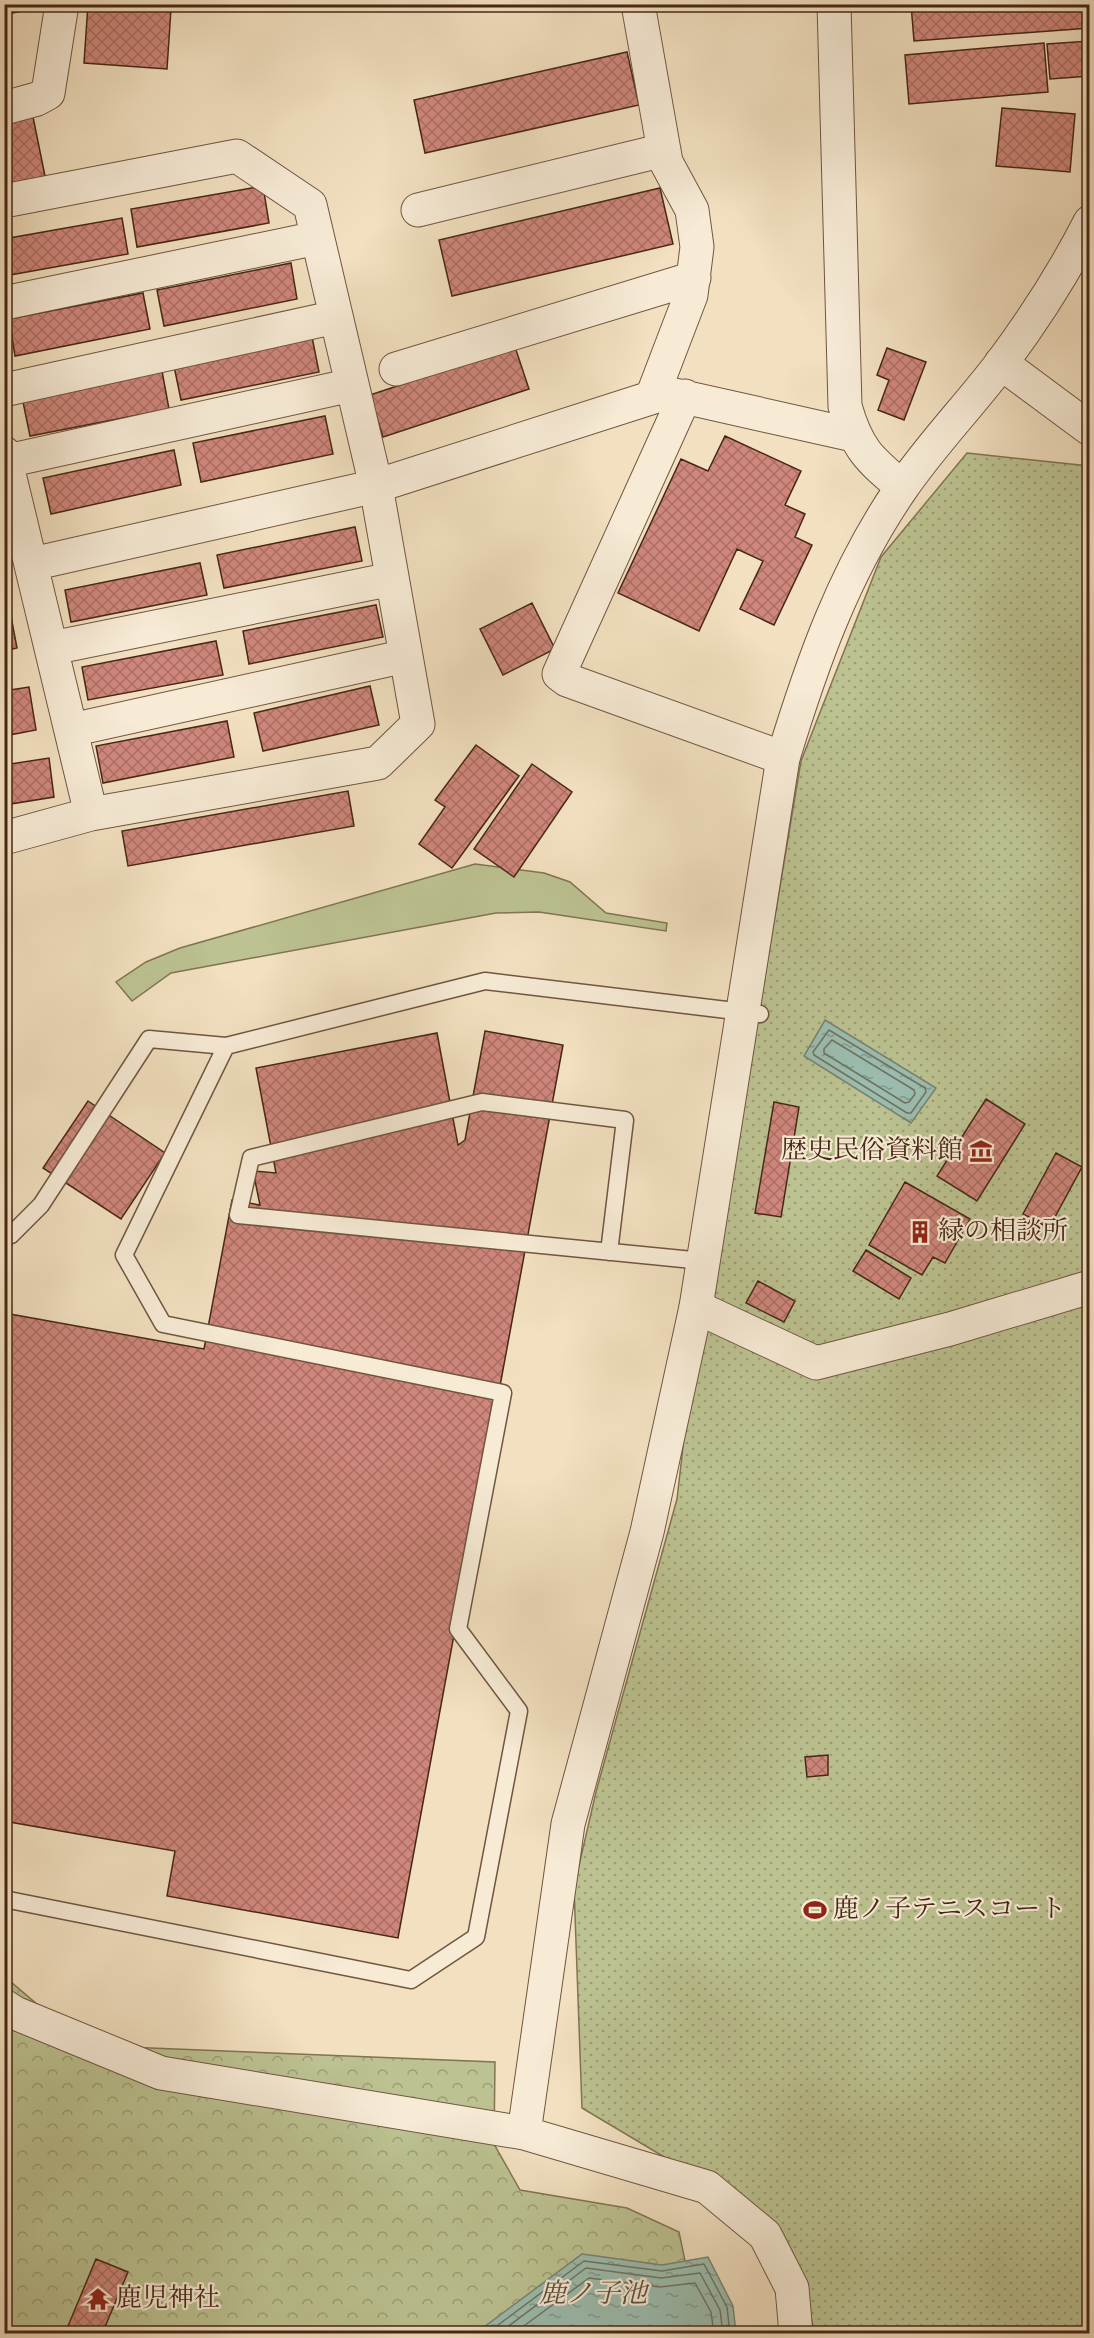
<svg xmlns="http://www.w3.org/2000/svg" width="1094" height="2338" font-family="'Sorts Mill Goudy','Noto Serif JP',serif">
	<defs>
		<pattern id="forest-crowns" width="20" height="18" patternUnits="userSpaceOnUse" patternTransform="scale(1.5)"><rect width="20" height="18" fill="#bcc291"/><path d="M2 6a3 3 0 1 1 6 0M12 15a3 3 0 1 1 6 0" fill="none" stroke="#9b9e75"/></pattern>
		<pattern id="park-dots" width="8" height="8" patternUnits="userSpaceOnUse" patternTransform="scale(1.5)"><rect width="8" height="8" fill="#bcc291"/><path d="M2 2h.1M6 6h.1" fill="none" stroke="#9b9e75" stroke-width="1.8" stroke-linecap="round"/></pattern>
		<pattern id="water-ripples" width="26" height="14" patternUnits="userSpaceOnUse" patternTransform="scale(1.5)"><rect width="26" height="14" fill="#9bbdaf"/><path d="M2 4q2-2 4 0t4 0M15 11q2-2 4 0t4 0" fill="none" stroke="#809a8d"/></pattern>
		<pattern id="building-cross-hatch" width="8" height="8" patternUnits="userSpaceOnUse" patternTransform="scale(1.5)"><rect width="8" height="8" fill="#cf867b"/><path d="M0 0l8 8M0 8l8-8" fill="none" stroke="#aa6e64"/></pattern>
	</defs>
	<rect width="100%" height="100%" fill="#f2e0c0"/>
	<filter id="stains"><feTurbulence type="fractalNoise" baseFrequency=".00333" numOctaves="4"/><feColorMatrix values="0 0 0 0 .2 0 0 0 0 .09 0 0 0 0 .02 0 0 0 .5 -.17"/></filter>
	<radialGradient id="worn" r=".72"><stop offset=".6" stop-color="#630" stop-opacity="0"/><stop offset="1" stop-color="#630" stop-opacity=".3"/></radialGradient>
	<path fill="#bcc291" stroke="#817453" stroke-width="1.5" d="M475 864 544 873 570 882 606 913 667 923 666 931 539 912 496 913 171 973 132 1001 116 982 146 962 180 948Z"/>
	<path fill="url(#forest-crowns)" stroke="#817453" stroke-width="1.5" d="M4 1976 65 2028 126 2047 495 2062 494 2144 520 2190 627 2208 679 2232 700 2333H5Z"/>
	<path fill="url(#park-dots)" stroke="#817453" stroke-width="1.5" d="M967 453 1089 466V2333H814L803 2275 765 2217 582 2108 574 1887 596 1792 677 1499 689 1395 724 1221 801 761 881 557Z"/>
	<path fill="url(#water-ripples)" stroke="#798171" stroke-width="1.5" d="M825 1020 936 1088 911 1123 804 1056Z
		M582 2254 662 2265 708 2257 733 2306 736 2333H476Z"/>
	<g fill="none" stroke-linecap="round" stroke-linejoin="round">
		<path stroke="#707262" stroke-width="1.5" d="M829 1030 925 1088 926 1092 911 1113H907L814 1055 813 1052Z
			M832 1040 914 1090 915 1094 909 1102 905 1103 824 1053V1049Z
			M486 2334 584 2261 662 2271 704 2264 727 2307 730 2334
			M498 2334 586 2268 661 2278 700 2273 720 2310 723 2334
			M513 2334 589 2278 660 2287 695 2283 711 2312 714 2334"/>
	</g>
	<path fill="url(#building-cross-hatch)" stroke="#462715" stroke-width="1.5" d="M4 4H39V7L4 15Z
		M88 4 171 9 167 69 84 63Z
		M911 4H1090V28L914 41Z
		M1090 41V76L1050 79 1047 44Z
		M1044 43 1048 92 909 104 905 55Z
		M627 52 639 105 425 153 414 100Z
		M1002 108 1075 114 1070 172 996 166Z
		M33 117 46 181 4 189V123Z
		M263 186 269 223 137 247 131 209Z
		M660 188 673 244 452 296 439 240Z
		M122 218 128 254 4 276V239Z
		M291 263 297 299 164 326 157 290Z
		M143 293 150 329 15 356 9 319Z
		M312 337 319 372 181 400 174 366Z
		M515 347 529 389 383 437 370 395Z
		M887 348 926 362 904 420 878 410 889 380 877 375Z
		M162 371 169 409 30 436 22 397Z
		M325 416 333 454 201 482 193 443Z
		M725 436 801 471 785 505 805 514 795 537 812 545 774 625 740 609 763 561 737 549 699 631 618 593 681 459 708 471Z
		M174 450 181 485 51 514 43 478Z
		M355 527 362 561 224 588 217 555Z
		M200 563 207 595 71 622 65 590Z
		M532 603 555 649 503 675 480 629Z
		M376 605 383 637 249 664 243 631Z
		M10 611 17 648 4 651V612Z
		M216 641 223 675 88 700 82 667Z
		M370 686 379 725 263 751 254 713Z
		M29 687 36 730 4 736V691Z
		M227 721 234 757 103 783 96 746Z
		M476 745 519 776 452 868 419 844 445 807 435 800Z
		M49 758 54 797 4 805V765Z
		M532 764 572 792 514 877 474 849Z
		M348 791 354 826 128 866 122 831Z
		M485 1031 563 1045 398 1938 167 1896 175 1851 4 1821V1313L204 1349 232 1200 260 1205 253 1171 276 1173 256 1068 437 1033 458 1145 465 1140Z
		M986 1099 1025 1124 977 1201 937 1176Z
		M88 1101 165 1153 121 1219 43 1168Z
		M774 1102 799 1107 781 1217 755 1213Z
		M1056 1153 1082 1167 1049 1228 1023 1214Z
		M905 1182 970 1219 945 1263 933 1257 922 1275 869 1245Z
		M866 1250 911 1278 899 1299 853 1271Z
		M758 1281 795 1301 784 1322 746 1303Z
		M828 1755V1775L807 1777 805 1757Z
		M96 2259 128 2272 102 2334H86L68 2326Z"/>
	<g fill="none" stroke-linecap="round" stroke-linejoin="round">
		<g stroke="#715540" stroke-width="19">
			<path id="service" d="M4 1238 11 1235 41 1205 149 1039 226 1046 485 981 760 1014
				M609 1252 625 1120 482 1102 251 1158 238 1215 703 1261
				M4 1896 9 1900 411 1980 476 1937 519 1711 458 1629 503 1393 163 1324 124 1255 226 1046"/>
		</g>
		<g stroke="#715540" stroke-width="35">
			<path id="minor" d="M638 4 666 162 692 210 697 247 691 295 652 397
				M834 4 845 406C857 449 869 459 902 487
				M4 108 37 99 48 93 62 4
				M4 201 237 156 310 205 376 486 418 724 378 763 91 814 4 453
				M418 210 664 150
				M4 303 317 238
				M1001 363 1090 429
				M396 369 694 278
				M4 390 336 317
				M685 396 559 674 567 680 783 758
				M7 461 352 385
				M32 564 376 486 666 393 853 435
				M52 648 392 579
				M71 730 406 656
				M4 838 91 814
				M696 1307 816 1363 950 1329 1090 1287"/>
		</g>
		<g stroke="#715540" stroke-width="35">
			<path id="tertiary" d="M4 2006 15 2013 161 2073 524 2133 707 2187 765 2235 792 2288 796 2334
				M524 2133 568 1824 647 1532 696 1307 783 758C812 663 844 572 901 489 931 445 968 407 1000 365 1033 321 1065 271 1090 222"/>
		</g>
		<use href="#service" stroke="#f7ebd6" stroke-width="16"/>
		<use href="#minor" stroke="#f7ebd6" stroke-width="33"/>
		<use href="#tertiary" stroke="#f7ebd6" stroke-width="33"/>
	</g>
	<defs>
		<g id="museum-bare" transform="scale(1.8)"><path d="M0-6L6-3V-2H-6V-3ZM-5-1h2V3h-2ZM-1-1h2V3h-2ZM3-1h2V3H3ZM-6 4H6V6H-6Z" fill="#8f2418" stroke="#f7ebd6" stroke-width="2.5" paint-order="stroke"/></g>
		<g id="building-bare" transform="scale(1.8)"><path d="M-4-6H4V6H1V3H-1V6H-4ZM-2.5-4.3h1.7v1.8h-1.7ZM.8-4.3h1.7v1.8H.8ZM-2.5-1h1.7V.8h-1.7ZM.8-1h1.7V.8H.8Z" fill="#8f2418" stroke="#f7ebd6" stroke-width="2.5" paint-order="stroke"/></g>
		<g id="stadium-bare" transform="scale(1.8)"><path d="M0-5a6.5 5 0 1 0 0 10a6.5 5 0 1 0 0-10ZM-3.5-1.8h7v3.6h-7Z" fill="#8f2418" stroke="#f7ebd6" stroke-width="2.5" paint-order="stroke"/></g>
		<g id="temple-bare" transform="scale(1.8)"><path d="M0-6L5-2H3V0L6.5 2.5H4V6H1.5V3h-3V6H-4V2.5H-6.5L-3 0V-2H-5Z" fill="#8f2418" stroke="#f7ebd6" stroke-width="2.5" paint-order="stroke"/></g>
	</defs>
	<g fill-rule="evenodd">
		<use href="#museum-bare" x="981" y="1151"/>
		<use href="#building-bare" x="920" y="1232"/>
		<use href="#stadium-bare" x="815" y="1910"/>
		<use href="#temple-bare" x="98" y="2299"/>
	</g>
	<g text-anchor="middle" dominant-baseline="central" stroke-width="4.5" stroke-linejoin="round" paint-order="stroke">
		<g font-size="26" fill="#462715" stroke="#f7ebd6" text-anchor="start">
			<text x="963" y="1151" text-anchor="end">歴史民俗資料館</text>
			<text x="938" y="1232">緑の相談所</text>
			<text x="833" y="1910">鹿ノ子テニスコート</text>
			<text x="116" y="2299">鹿児神社</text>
		</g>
		<g font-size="27" font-style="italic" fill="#5b4c3c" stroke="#f7ebd6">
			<text x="593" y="2295">鹿ノ子池</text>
		</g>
	</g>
	<rect width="1094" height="2338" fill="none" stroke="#f2e0c0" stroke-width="24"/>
	<rect x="6" y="6" width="1082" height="2326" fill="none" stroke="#462715" stroke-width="3"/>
	<rect x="12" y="12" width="1070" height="2314" fill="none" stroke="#462715" stroke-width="1.5"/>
	<rect width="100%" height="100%" filter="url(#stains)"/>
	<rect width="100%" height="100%" fill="url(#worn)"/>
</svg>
